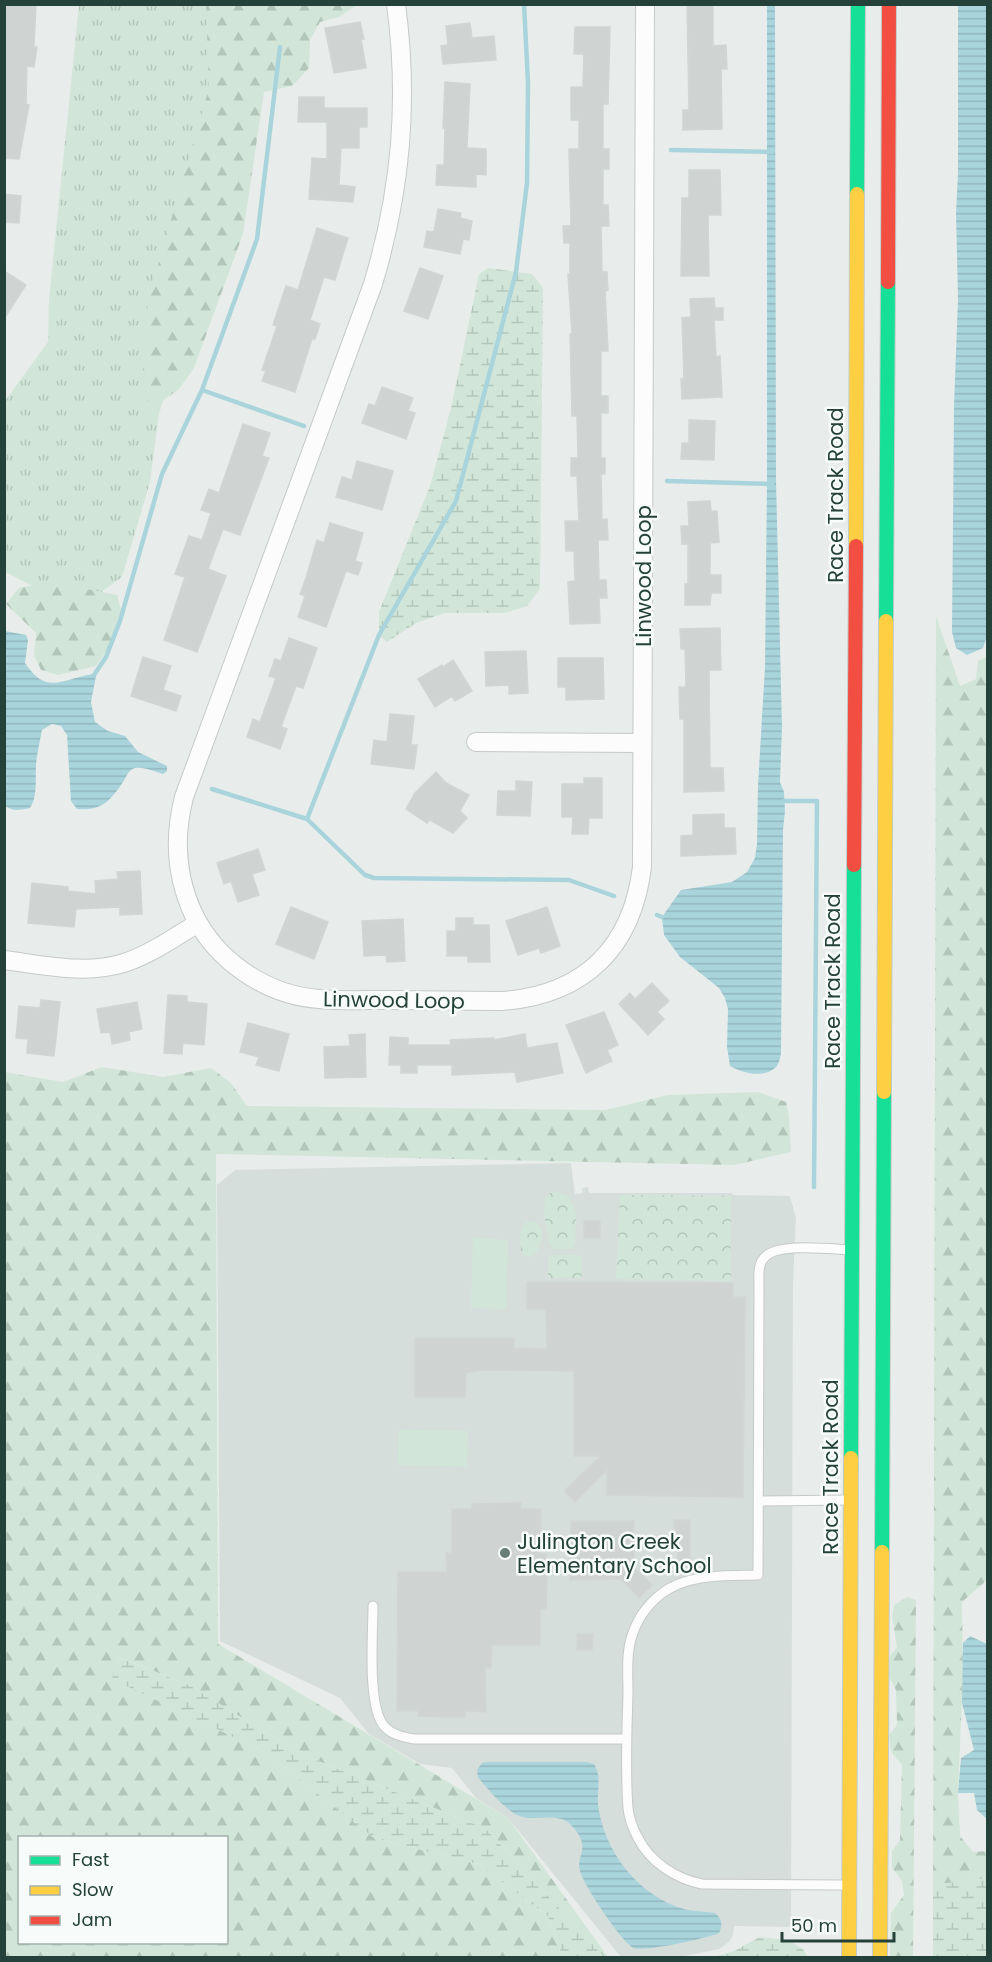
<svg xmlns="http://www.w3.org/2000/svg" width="992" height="1962" font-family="Poppins,sans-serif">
	<defs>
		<pattern id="grass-tufts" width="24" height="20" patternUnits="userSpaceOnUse" patternTransform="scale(1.5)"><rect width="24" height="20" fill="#d1e6d8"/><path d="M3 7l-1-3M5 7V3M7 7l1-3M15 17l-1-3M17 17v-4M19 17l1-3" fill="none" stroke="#b3c6ba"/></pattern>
		<pattern id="forest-firs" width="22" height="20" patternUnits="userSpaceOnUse" patternTransform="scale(1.5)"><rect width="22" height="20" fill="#d1e6d8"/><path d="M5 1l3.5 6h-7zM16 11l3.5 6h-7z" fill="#b3c6ba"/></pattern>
		<pattern id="wetland-marsh" width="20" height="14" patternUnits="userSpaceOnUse" patternTransform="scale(1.5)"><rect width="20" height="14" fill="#d1e6d8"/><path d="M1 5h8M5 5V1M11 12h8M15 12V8" fill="none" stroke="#b3c6ba"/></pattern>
		<pattern id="park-crowns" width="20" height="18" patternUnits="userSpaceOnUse" patternTransform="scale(1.5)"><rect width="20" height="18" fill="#d1e6d8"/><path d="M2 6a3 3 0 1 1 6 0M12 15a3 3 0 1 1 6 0" fill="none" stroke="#b3c6ba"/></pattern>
		<pattern id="water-rules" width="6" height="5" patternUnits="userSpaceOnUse" patternTransform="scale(1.5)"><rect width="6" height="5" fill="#a9d4db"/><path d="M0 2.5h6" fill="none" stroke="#91b7bd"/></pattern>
	</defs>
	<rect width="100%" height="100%" fill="#e8edeb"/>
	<path fill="#d6dedb" d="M571 1163 575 1194 583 1193 582 1188 588 1187 589 1193H732L733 1195 790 1196 796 1218 793 1282 791 1927 734 1926 733 1935 729 1942 719 1949 680 1957H621L508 1818 476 1798 452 1768 420 1764 369 1734 340 1698 220 1641 217 1185 235 1170Z"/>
	<path fill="url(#grass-tufts)" d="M79 5H224L169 380 159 414 150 482 122 577 78 609 5 572V401L48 342 49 299Z"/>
	<path fill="url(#forest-firs)" fill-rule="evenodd" d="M206 5H357L339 17 320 22 310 40 309 68 292 86 264 92 243 234 194 368 179 389 157 405 146 399 142 385 148 300 209 88Z
		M38 584 86 589 117 595 121 610 109 647 96 666 58 675 41 670 34 655 36 633 6 604 19 588Z
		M936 616 960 686 976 679 978 661 988 656V1579L962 1602 963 1673 958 1793 960 1836 973 1852 987 1851 988 1878 933 1885Z
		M102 1067 163 1077 211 1068 231 1083 247 1106 605 1110 668 1095 758 1092 786 1102 789 1116 791 1152 734 1165 216 1154 218 1644 508 1818 608 1957H604L486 1829 299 1753 189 1685 118 1657 113 1679 265 1752 374 1838 478 1864 548 1916 563 1957H5L4 1072 63 1082ZM20 1838H226V1942H20Z
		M907 1597 916 1600 913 1957H890L891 1913 904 1895 902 1881 892 1868V1851L900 1840 902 1765 891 1752 889 1735 897 1725 896 1690 889 1677 890 1656 897 1647 892 1617 894 1605Z"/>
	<path fill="url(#wetland-marsh)" d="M488 268 532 274 543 288 540 589 527 606 505 613H445L416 623 387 642 379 635V612L430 486 451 408 479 274Z
		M117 1657 189 1685 299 1753 486 1829 604 1957H563L548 1916 478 1864 374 1838 265 1752 112 1679Z
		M987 1878V1957H933V1885Z
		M760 1937C776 1938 801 1940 808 1957H713L734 1951Z"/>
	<path fill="url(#park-crowns)" d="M556 1192 569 1196 576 1213 575 1244 573 1248C565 1250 555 1251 550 1244L544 1215 545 1198 550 1193Z
		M620 1195 731 1196V1281L616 1279Z
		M527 1222H537C546 1232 541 1248 532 1257L522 1255C520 1245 518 1228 527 1222Z
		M550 1255H579L582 1258V1275L580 1278H550L548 1275V1258Z"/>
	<path fill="#d1e6d8" d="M473 1238 508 1240 506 1309 471 1308Z
		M399 1430 468 1431 467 1466 398 1465Z"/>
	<path fill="url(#water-rules)" d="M987 4 986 639 983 648 967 655 956 648 952 632 954 406 958 299 956 213 958 174V5Z
		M767 5H775L776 480 782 727 780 782 784 792 785 811 783 830 781 1054C780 1058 779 1064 776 1067 765 1079 742 1073 730 1066L727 1047 728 1009 725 998 719 988 680 957 664 935 662 917 681 890 732 882 747 872 755 858 757 844 758 785 765 667 767 481Z
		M5 631 26 635 28 640 25 663C47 696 61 679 93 674L96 676 91 702 95 722 108 731 125 736 138 752 167 766V771L163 774C155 772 138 764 131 770 128 772 125 779 123 782 110 801 102 811 77 809L71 801 67 735 61 726 52 724 42 730C40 741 37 753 36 765 35 780 38 795 30 808 20 810 12 812 4 805Z
		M970 1636 987 1644V1819L977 1810 974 1793H958L961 1758 974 1750 962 1703 963 1643Z
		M488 1762H587L594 1764C602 1776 597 1790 598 1804 603 1850 638 1896 684 1909 694 1912 705 1911 715 1913 722 1919 723 1925 719 1933 708 1938 645 1952 634 1948 623 1944 586 1888 581 1874 573 1855 595 1849 570 1824 556 1811 533 1823 517 1815 505 1809 486 1788 478 1777L477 1770 482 1763Z"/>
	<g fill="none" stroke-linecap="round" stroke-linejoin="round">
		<path stroke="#a9d4db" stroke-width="4.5" d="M671 150 772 152
			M202 390 304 426
			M667 481 772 484
			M94 675 106 657 120 621 162 474 202 390 257 239 280 47
			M212 789 307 819 365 875 374 878 569 880 614 896
			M784 801H817L814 1187
			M307 819 379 635 456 501 516 272 527 183 528 83 524 4
			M657 915 662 917"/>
	</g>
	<path fill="#cfd4d2" stroke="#d1d6d4" stroke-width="1.5" d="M4 4H36L34 47H37L34 67 27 66 26 104 29 105 19 159 4 158Z
		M687 4H713V46L726 45 727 69H721L722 129 683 130V110H689Z
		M360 22 364 39H361L366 68 334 73 325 28Z
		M470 23 472 38 494 36 496 60 443 64 441 46 448 45 446 26Z
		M575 27H610L608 104H603V149H609V169H603V205H608L609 226H601L602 272H607L608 290 605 291 608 351H601V396H608V413H601V458H605V474H601L602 520 607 519 608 540H598L599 580H606L607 598H599L600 623 570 624 568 582 575 581 574 551H566L565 521H579L577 476H571V458H578L577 416H572L570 334H572L568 274H570V243H564L563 226H571L569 149H579V120H571V87H583L584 54H574Z
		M445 82 470 84 467 148 486 149V175L476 174V187L436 185 437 165H444L445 128H443Z
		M299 97H324V108H367V127H359V148H341L339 185 355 187 353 202 309 199 312 158 327 159V122H298Z
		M689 170H720L721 215H708L709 276H681L682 198H689Z
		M4 194 21 196 19 223 4 222Z
		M438 209 461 213 460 218 472 221 469 240 463 239 460 254 424 247 427 231 434 232Z
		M317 228 348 238 335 280 324 277 310 320 320 324 315 339H312L295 392 262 381 266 371 262 370 277 326 273 325 286 286 298 290Z
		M420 268 443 276 428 319 404 311Z
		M4 271 26 285 4 319Z
		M714 298 715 308H723V320H714L716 357 720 356 722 397 682 399 681 379H684L682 318 691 317 690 299Z
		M382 387 413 398 408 411 415 413 406 439 362 423 369 404 375 406Z
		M689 420 715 421 714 460 681 459 682 443H689Z
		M243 424 270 433 262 456 269 458 240 535 223 529 208 569 226 576 197 652 164 640 185 577 175 574 189 536 202 540 211 513 201 510 209 489 219 493Z
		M357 461 393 471 382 510 336 497 342 477 352 480Z
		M710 501 711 511H717L719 542 710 543V575H721V593H711L710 605H685V584H688V544H682L681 526H689L688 502Z
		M330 523 363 533 355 561 362 563 358 575 346 571 326 627 298 617 305 596 300 594 306 578 317 540 324 543Z
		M720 628 721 670H709L710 768H723L724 791 684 792V719H680L679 687H686L685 649H681L680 629Z
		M289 638 317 648 303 688 296 686 281 727 287 729 280 749 247 737 253 719 260 722 276 678 269 676 275 659 281 661Z
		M526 651 528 693 509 694V685L486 686 485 652Z
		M143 657 171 666 163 690 181 696 176 711 131 696Z
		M558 658H603L604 699 566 700V687H558Z
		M453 660 472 691 455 701 452 696 435 707 418 679 442 665 443 667Z
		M390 714 414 716 411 745H417L414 769 371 764 374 740 387 742Z
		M436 772 446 783 469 795 460 811 467 818 453 833 430 820 427 823 406 809 415 793Z
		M584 778H602V818H589L588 834H572L573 817H562V784H584Z
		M516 781 532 782 530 816 497 815 498 791H516Z
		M724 814V828H735L736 854 681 856V836L693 835V815Z
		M258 849 265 870 252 874 259 895 238 902 231 881 224 884 217 863Z
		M140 871 142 914 120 915V907L76 909 74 927 28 923 32 883 68 887V891L96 894 95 881 118 879 117 872Z
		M291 907 328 922 314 959 276 944Z
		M547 907 560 946 541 953 539 948 518 955 506 921Z
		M456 918H473V925H489L490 962H468V956H447V931H456Z
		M403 919 405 961 387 962 386 955 364 956 362 921Z
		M652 983 669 1001 657 1012 664 1019 648 1035 619 1004 630 993 635 999Z
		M168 995 187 996V1002L207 1004 204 1045 183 1043 182 1054 164 1053Z
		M41 1000 60 1002 54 1056 27 1053 28 1039 16 1038 19 1006 40 1008Z
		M137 1002 142 1029 129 1032 130 1040 112 1044 110 1032 101 1033 97 1009Z
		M604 1012 618 1045 607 1050 612 1061 586 1073 566 1025Z
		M248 1023 289 1034 279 1071 256 1065 259 1057 240 1052Z
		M365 1034 366 1077 325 1078 324 1047 350 1046 349 1035Z
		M525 1034 527 1048 557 1043 563 1073 517 1082 515 1072 452 1075V1065H417V1073H401V1065H389L390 1037 408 1038V1045H451L450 1040 494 1038V1040Z
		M584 1221H600V1238H584Z
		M527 1282 733 1283V1297H745L743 1497 607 1495V1470L575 1502 564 1491 601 1456H574V1371L480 1370 466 1373 465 1397H415V1338H514V1348L547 1349 546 1309H527Z
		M521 1503V1509H541L540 1554H546L547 1576 546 1609H540V1645H492L491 1668 485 1667 486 1712 465 1711V1717H441L418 1716V1711H397L398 1572H447L446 1553H452V1509H472V1504Z
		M674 1520H690V1565L678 1569V1536H674Z
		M571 1521H634V1567L652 1585 639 1598 621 1579 570 1580Z
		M577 1634H593L592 1650H577Z"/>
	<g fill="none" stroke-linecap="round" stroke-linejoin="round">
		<g stroke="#c5cac8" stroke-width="11">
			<path id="lane" d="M759 1501 849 1500
				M373 1606C373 1634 367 1706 384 1726 392 1735 403 1737 414 1739H626
				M845 1885 702 1884C676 1879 650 1862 638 1838 633 1829 629 1818 628 1808 625 1770 627 1731 628 1693 628 1676 626 1656 631 1639 636 1621 647 1605 661 1594 688 1573 726 1576 758 1575L759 1287C759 1277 757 1263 766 1256 780 1243 830 1249 850 1250"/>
		</g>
		<g stroke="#c5cac8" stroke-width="20">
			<path id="street" d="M396 4C409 102 401 190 373 284L184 797C174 836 176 876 193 913 216 961 266 995 319 999 341 1001 365 1000 387 1000 425 1000 464 1001 502 1001 584 995 632 948 642 867L645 4
				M476 742 642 743
				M4 960C44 965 85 975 124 963 151 954 175 937 198 923"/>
		</g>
		<g stroke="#c3ccc9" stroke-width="16">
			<path id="fast" d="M857 194 858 4
				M886 621 888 282
				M851 1458 854 865
				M882 1552 884 1092"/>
		</g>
		<g stroke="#c3ccc9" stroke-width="16">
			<path id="slow" d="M856 546 857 194
				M884 1092 886 621
				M849 1958 851 1458
				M880 1958 882 1552"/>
		</g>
		<g stroke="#c3ccc9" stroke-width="16">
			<path id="jam" d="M888 282 889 4
				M854 865 856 546"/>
		</g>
		<use href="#lane" stroke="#fcfcfc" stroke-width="9"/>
		<use href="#street" stroke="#fcfcfc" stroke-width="18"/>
		<use href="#fast" stroke="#16e098" stroke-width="14"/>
		<use href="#slow" stroke="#ffcf43" stroke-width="14"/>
		<use href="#jam" stroke="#f24e42" stroke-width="14"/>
	</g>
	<circle fill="#697e78" stroke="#f7fbf9" stroke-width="2" cx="505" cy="1553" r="6"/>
	<g text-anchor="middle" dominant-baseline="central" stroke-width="5" stroke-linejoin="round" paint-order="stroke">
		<g font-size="21" fill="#24423a" stroke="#f7fbf9">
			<text transform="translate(835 495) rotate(-90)">Race Track Road</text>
			<text transform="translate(643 576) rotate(-90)">Linwood Loop</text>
			<text transform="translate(832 981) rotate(-90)">Race Track Road</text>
			<text transform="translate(394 1000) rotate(1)">Linwood Loop</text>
			<text transform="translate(830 1467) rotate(-90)">Race Track Road</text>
		</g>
		<g font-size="21" fill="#24423a" stroke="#f7fbf9" text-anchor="start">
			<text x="517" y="1541">Julington Creek<tspan x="517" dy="24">Elementary School</tspan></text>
		</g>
	</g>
	<rect width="992" height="1962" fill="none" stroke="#24423a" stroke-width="12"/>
	<rect x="18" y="1836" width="210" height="108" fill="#f7fbf9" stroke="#a3b1ad" stroke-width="1.5"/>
	<rect x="30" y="1856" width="30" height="9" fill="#16e098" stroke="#a3b1ad" stroke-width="1.5"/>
	<text x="72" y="1866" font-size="18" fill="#24423a">Fast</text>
	<rect x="30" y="1886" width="30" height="9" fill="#ffcf43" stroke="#a3b1ad" stroke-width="1.5"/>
	<text x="72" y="1896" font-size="18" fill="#24423a">Slow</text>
	<rect x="30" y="1916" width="30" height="9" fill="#f24e42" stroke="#a3b1ad" stroke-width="1.5"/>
	<text x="72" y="1926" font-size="18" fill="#24423a">Jam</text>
	<path d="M782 1932v9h112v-9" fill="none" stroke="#24423a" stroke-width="3"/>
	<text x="791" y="1932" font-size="18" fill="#24423a" stroke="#f7fbf9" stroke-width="4.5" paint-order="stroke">50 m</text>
</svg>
